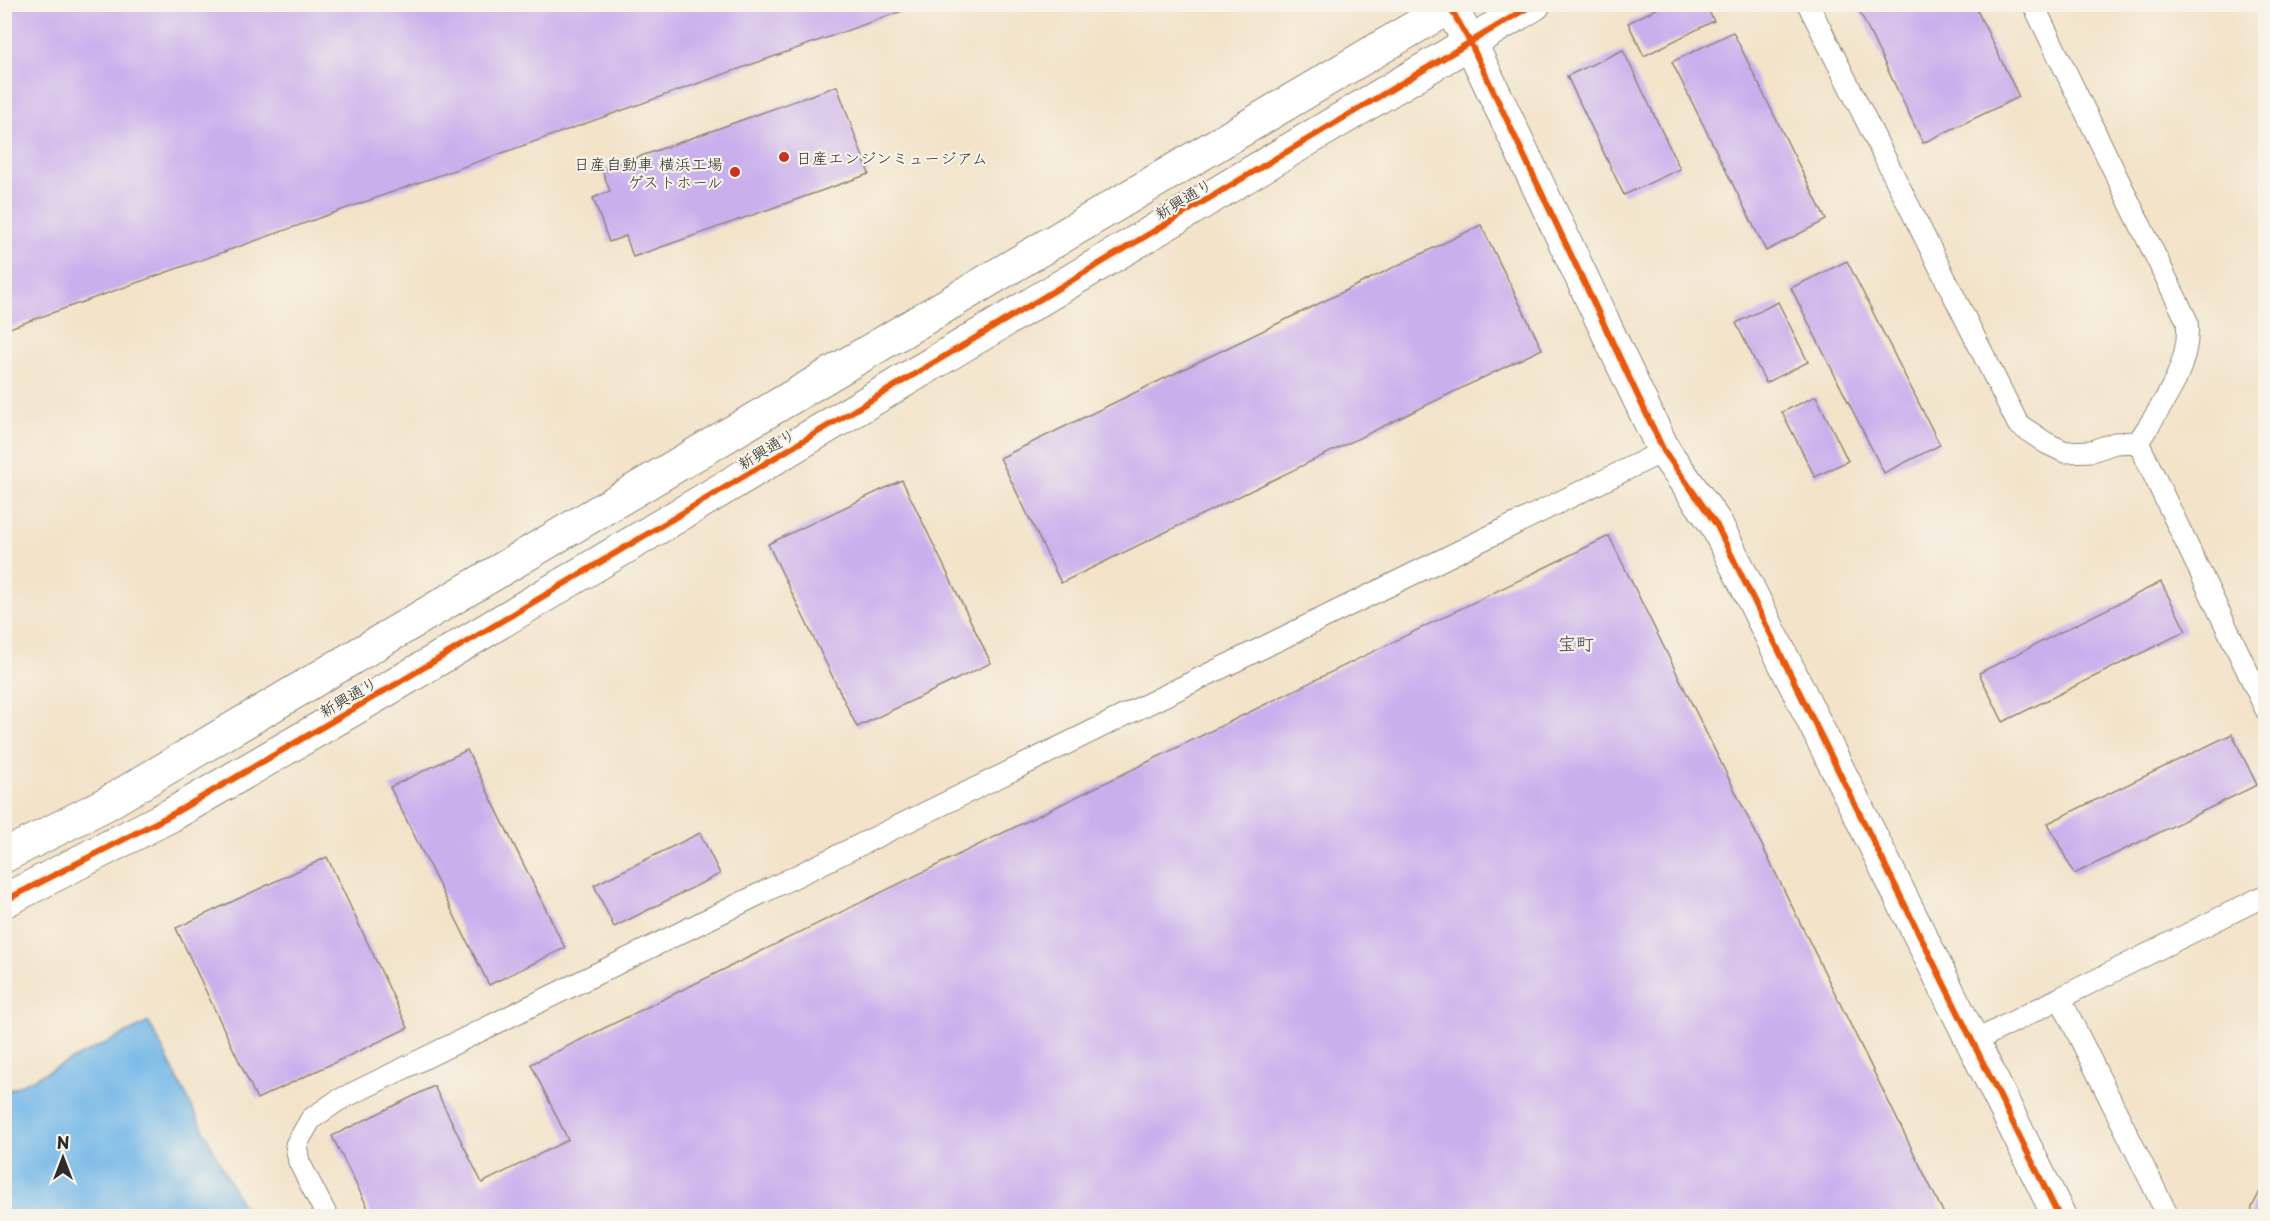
<svg xmlns="http://www.w3.org/2000/svg" width="2270" height="1221" font-family="'Playpen Sans','Klee One',sans-serif">
	<rect width="100%" height="100%" fill="#f7f3e8"/>
	<filter id="ink" filterUnits="userSpaceOnUse"><feTurbulence type="fractalNoise" baseFrequency=".0167" numOctaves="2"/><feDisplacementMap in="SourceGraphic" scale="12" xChannelSelector="R" yChannelSelector="G"/><feConvolveMatrix kernelMatrix="1 2 1 2 8 2 1 2 1" color-interpolation-filters="sRGB"/></filter>
	<filter id="wash" filterUnits="userSpaceOnUse"><feTurbulence type="fractalNoise" baseFrequency=".008" numOctaves="4" result="noise"/><feDisplacementMap in="SourceGraphic" scale="24" xChannelSelector="R" yChannelSelector="G"/><feGaussianBlur stdDeviation="1.35" result="paint"/><feColorMatrix in="noise" values="0 0 0 0 0 0 0 0 0 0 0 0 0 0 0 0 0 1.4 0 .05"/><feComposite in="paint" operator="in"/></filter>
	<g filter="url(#wash)">
		<rect width="100%" height="100%" fill="#f3e3c9"/>
		<path fill="#72b7e8" stroke="#4e718a" stroke-width="1.5" d="M149 1022 247 1216H5V1082L10 1090Z"/>
		<g id="blocks">
			<path fill="#c9b0ed" d="M4 4H919V5L4 330Z
				M1666 4H1705L1714 21 1644 56 1628 23Z
				M1856 4H1974L2019 97 1923 143Z
				M1733 32 1826 220 1766 251 1672 62Z
				M1623 50 1680 169 1624 195 1567 76Z
				M837 86 869 174 633 257 626 236 609 242 593 198 610 191 602 170Z
				M1481 225 1542 349 1061 583 1000 458Z
				M1847 261 1940 445 1884 473 1791 288Z
				M1778 302 1808 362 1766 383 1736 323Z
				M1816 396 1848 461 1815 477 1782 412Z
				M902 480 991 663 857 727 768 544Z
				M1609 536 1945 1216H606L603 1211 592 1216H372L332 1136 434 1086 482 1183 568 1140 531 1064Z
				M2161 582 2186 631 2003 722 1979 673Z
				M2232 734 2257 785 2074 874 2048 823Z
				M467 750 565 948 489 985 390 787Z
				M700 833 720 874 614 927 594 885Z
				M327 857 408 1028 257 1099 176 928Z
				M2266 1180V1216H2251L2252 1207Z"/>
		</g>
	</g>
	<g filter="url(#ink)">
		<use href="#blocks" fill-opacity="0" stroke="#8f877a" stroke-width="1.5"/>
		<g fill="none" stroke-linecap="round" stroke-linejoin="round">
			<g stroke="#8f877a" stroke-width="23">
				<path id="service" d="M1808 4 2018 424 2046 443 2065 452 2092 451 2115 443 2138 442 2266 710
					M2033 4 2187 321C2192 365 2161 407 2138 442
					M1973 1042 2060 998
					M327 1216 299 1162 296 1145 311 1119 337 1101 1664 451
					M2168 1216 2060 998 2266 895"/>
			</g>
			<g stroke="#8f877a" stroke-width="35">
				<path id="minor" d="M1450 7 1470 42 1664 451 1716 524 2059 1216"/>
			</g>
			<g stroke="#8f877a" stroke-width="35">
				<path id="tertiary" d="M4 856 106 804 1454 4
					M4 901 171 815 398 683 1534 4"/>
			</g>
			<use href="#service" stroke="#fff" stroke-width="21"/>
			<use href="#minor" stroke="#fff" stroke-width="33"/>
			<use href="#tertiary" stroke="#fff" stroke-width="33"/>
			<g stroke="#f7f3e8" stroke-width="10">
				<path id="cycleway" d="M1450 7 1470 42 1664 451 1716 524 2059 1216
					M4 901 171 815 398 683 1534 4"/>
			</g>
			<use href="#cycleway" stroke="#e8590c" stroke-width="6"/>
		</g>
	</g>
	<g fill="#c8321e" stroke="#f7f3e8" stroke-width="2">
		<circle cx="784" cy="157" r="6"/>
		<circle cx="735" cy="172" r="6"/>
	</g>
	<g text-anchor="middle" dominant-baseline="central" stroke-width="4.5" stroke-linejoin="round" paint-order="stroke">
		<g font-size="16" fill="#2b2b2b" stroke="#f7f3e8" text-anchor="start">
			<text x="796" y="157">日産エンジンミュージアム</text>
			<text x="723" y="163" text-anchor="end">日産自動車 横浜工場<tspan x="723" dy="18">ゲストホール</tspan></text>
		</g>
		<g font-size="16" fill="#2b2b2b" stroke="#f7f3e8">
			<text transform="translate(1183 198) rotate(-31)">新興通り</text>
			<text transform="translate(766 448) rotate(-31)">新興通り</text>
			<text transform="translate(348 696) rotate(-30)">新興通り</text>
		</g>
		<g font-size="18" font-weight="bold" fill="#625a6f" stroke="#f7f3e8">
			<text x="1576" y="642">宝町</text>
		</g>
	</g>
	<rect width="2270" height="1221" fill="none" stroke="#f7f3e8" stroke-width="24"/>
	<g transform="translate(63 1158)" stroke="#f7f3e8" stroke-width="4.5" paint-order="stroke">
	<path d="M0-4.5L10 22L0 15L-10 22Z" fill="#2b2b2b"/>
	<text y="-9" font-size="16" font-weight="bold" text-anchor="middle" fill="#2b2b2b">N</text>
	</g>
</svg>
